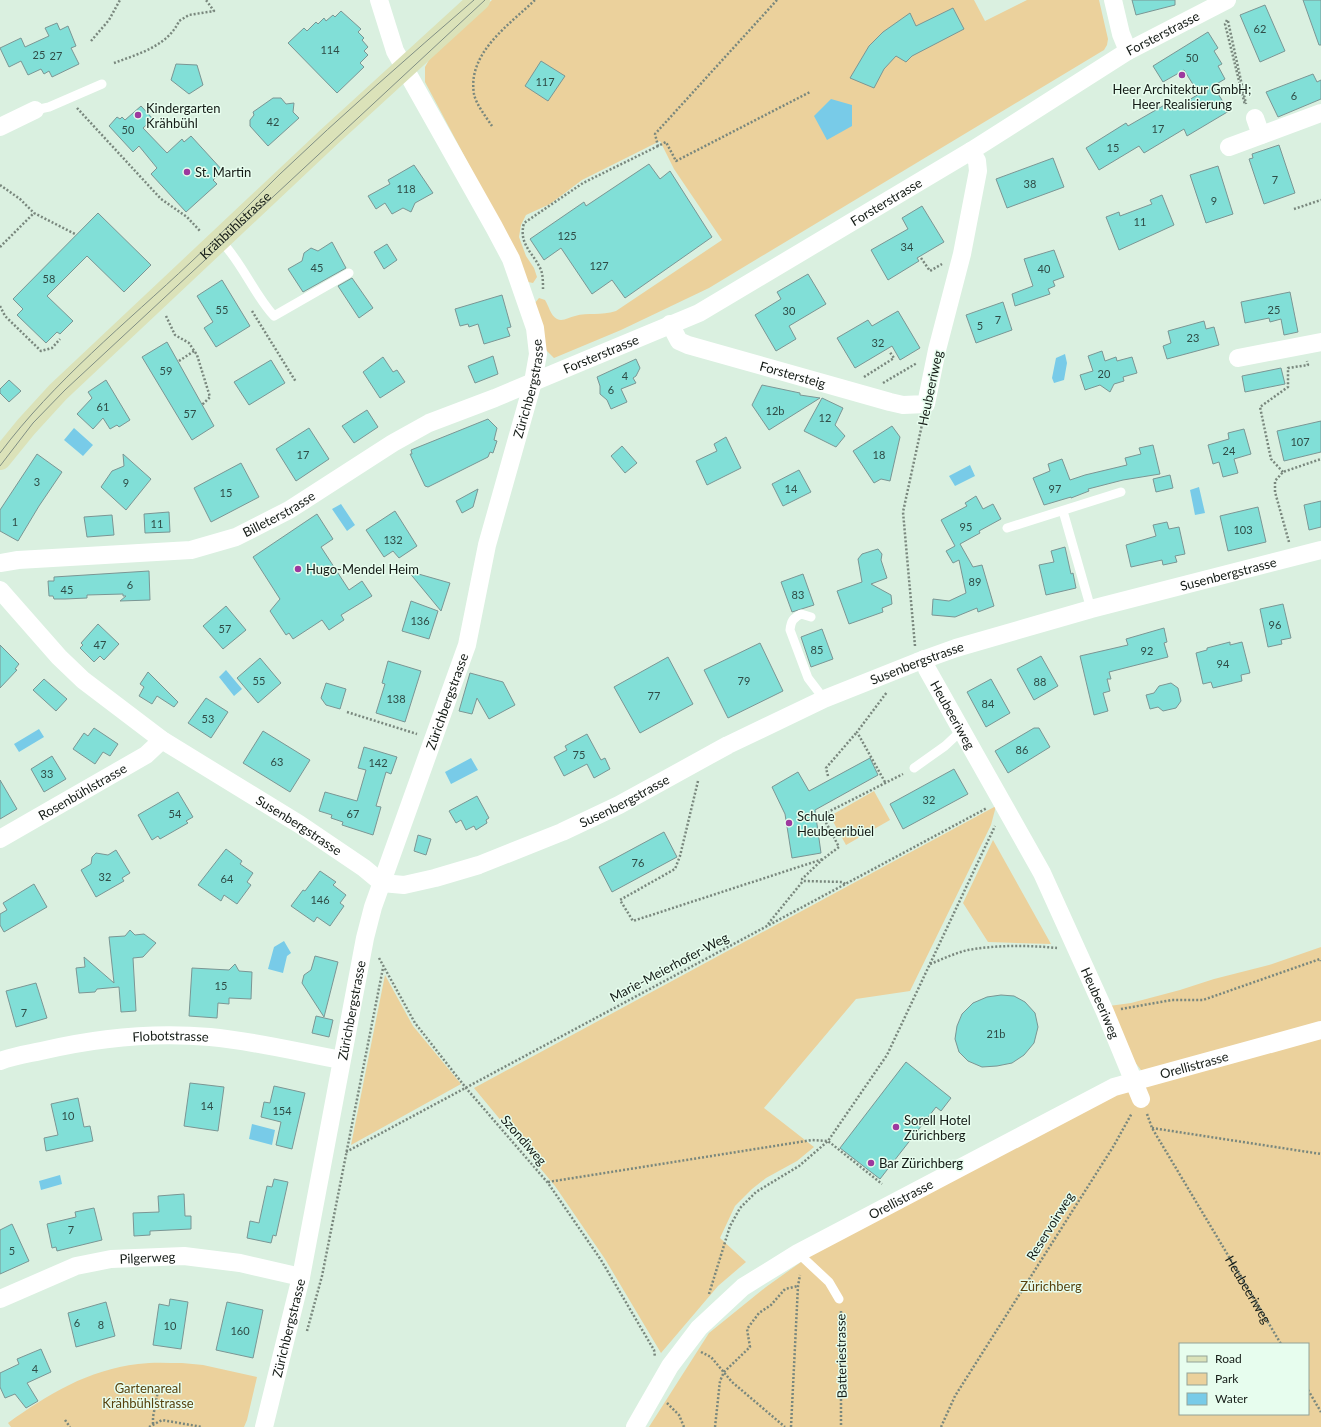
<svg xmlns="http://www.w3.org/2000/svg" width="1321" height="1427" font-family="Lato,sans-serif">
	<rect width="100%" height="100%" fill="#daf0e0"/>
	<path fill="#ebd19c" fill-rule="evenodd" d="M492 0H974L985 21 1027 0H1099L1108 39 1107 45 1104 50 709 288 621 330 554 358 544 348 534 304 539 298 545 300C549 306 550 315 557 319 563 322 569 317 575 316 588 312 601 316 616 311L722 240 674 169 660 141 582 180 550 204 526 215 521 225 519 237 526 256 534 268 537 277 533 283 528 282 493 210 425 82V67L429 60Z
		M874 791 890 820 846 845 830 816Z
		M996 806 991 825 910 991 856 999 764 1108 814 1147 797 1161 766 1178 752 1189 735 1206 720 1238 746 1262 718 1286 661 1353 605 1259 555 1186 474 1088Z
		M993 840 1051 944 988 942 963 903Z
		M1321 947V1427H649L709 1333 766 1287 822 1247 1109 1096 1151 1083 1134 1061 1109 1006 1131 1003 1180 990 1214 979 1269 965ZM1180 1344H1308V1414H1180Z
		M385 975 413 1026 461 1084 351 1145Z
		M182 1363 203 1365 257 1377 247 1420 244 1427H11L8 1423C48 1394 88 1370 138 1364 153 1362 167 1363 182 1363Z"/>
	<path fill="#78cbe8" d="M831 99 852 105V126L827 140 814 116Z
		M1065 354 1067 363 1064 380 1054 383 1052 378 1056 358Z
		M74 428 93 445 83 456 64 440Z
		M970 465 975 476 955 486 949 476Z
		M1199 487 1205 513 1195 515 1190 490Z
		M341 504 355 525 347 531 332 509Z
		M226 670 242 689 234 696 219 677Z
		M39 729 44 737 19 752 14 744Z
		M471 758 478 770 451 784 445 772Z
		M284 941 291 953 287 956 283 973 268 969 274 947Z
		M252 1124 275 1130 272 1145 249 1139Z
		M60 1175 62 1184 41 1190 39 1181Z"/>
	<path fill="#81dfd7" stroke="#7b9694" d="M1132 0H1175V5L1136 15Z
		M1303 0H1321V45H1319Z
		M1265 5 1285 51 1260 62 1240 15Z
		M953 8 964 29 912 56 906 62 896 56 884 69 874 88 850 78 869 46 883 32 910 13 916 26Z
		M341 11 361 29 358 32 364 38 362 40 368 47 364 51 368 55 360 63 364 67 337 93 288 43 304 28 307 31 316 22 318 24 324 18 326 21 333 15 335 17Z
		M57 23 60 30 68 26 76 46 71 48 79 64 52 77 49 71 44 74 41 69 28 75 21 61 9 67 0 48 21 38 25 47 49 36 45 28Z
		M1208 32 1218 48 1214 51 1222 64 1218 66 1225 79 1213 86 1229 111 1187 136 1184 129 1144 153 1139 146 1099 170 1086 148 1126 123 1128 126 1168 103 1172 110 1199 94 1184 70 1163 82 1153 66Z
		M541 61 565 76 548 101 525 86Z
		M176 64 197 65 203 85 189 94 171 80Z
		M1313 74 1317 82 1321 80V99L1278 117 1266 92Z
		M273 98H281L286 104 294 103 293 112 299 118 268 146 250 126V120L254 115 253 112Z
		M141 106 153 119 143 128 167 153 182 139 184 142 191 136 223 171 213 180 217 184 186 212 151 174 157 168 139 146 133 152 109 126 117 117 120 119 122 117 125 120Z
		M1279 145 1295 193 1264 204 1249 159 1253 158 1252 154Z
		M1053 158 1064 187 1007 208 996 179Z
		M649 164 660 179 670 171 712 237 625 298 612 280 592 294 561 248 544 260 530 239 584 202 586 206Z
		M414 165 433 193 415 203 411 212 403 208 392 214 385 203 376 209 368 196 390 184 388 180Z
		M1218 166 1233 214 1206 223 1190 175Z
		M1162 195 1174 225 1119 250 1106 217 1119 212 1120 216 1152 204 1150 200Z
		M922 206 944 242 917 258 919 261 888 280 871 250 908 229 902 218Z
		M98 213 151 265 124 292 87 256 47 296 73 321 60 334 57 332 46 343 17 315 23 309 13 299Z
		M332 242 346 268 303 292 288 269 302 261 304 253 311 248 318 251Z
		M387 244 397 260 384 269 374 252Z
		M1054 250 1064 277 1053 281 1055 286 1048 289 1050 294 1015 306 1012 294 1033 286 1024 259Z
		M808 274 826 304 789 326 796 339 776 351 755 315 781 299 777 292Z
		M352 278 373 308 359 318 338 286Z
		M222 280 250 326 216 347 204 328 213 322 197 296Z
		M1290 292 1298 332 1284 335 1281 319 1270 322 1269 318 1245 323 1241 302Z
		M502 295 511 327 507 328 510 336 484 344 478 324 469 327 468 324 460 326 455 309Z
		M1003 302 1012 330 976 343 966 315Z
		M898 311 920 348 900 360 892 346 855 368 837 338 868 320 872 326Z
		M1204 321 1206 329 1214 327 1219 345 1167 359 1163 346 1171 343 1168 331Z
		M167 342 214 426 192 440 142 357Z
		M1102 351 1105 361 1116 357 1117 361 1132 357 1137 373 1123 377 1124 381 1114 384 1110 392 1100 385 1085 390 1080 375 1093 371 1088 356Z
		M493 356 498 374 475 383 468 366Z
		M383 357 393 372 397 370 405 382 380 398 363 372Z
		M636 359 640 368 636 376 633 378 636 383 621 389 627 402 611 409 607 400 600 394V386L597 377Z
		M271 360 285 383 249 405 234 382Z
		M1281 368 1285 384 1245 392 1242 376Z
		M9 380 21 391 9 402 0 393V389Z
		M106 380 130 420 119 427 117 425 110 429 103 418 93 429 77 414 92 398 88 392Z
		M762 385 800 393V395L820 398 769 430 752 405Z
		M822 398 843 408 835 425 845 436 836 447 804 431Z
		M367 410 378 427 354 443 342 426Z
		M488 419 497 428 494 440 497 441 493 453 490 452 488 457 428 487 425 486 410 454H412L411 450Z
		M1321 421V452L1284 461 1277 431Z
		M892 426 900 437 890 481 881 479 874 483 853 451Z
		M309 428 329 459 296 481 276 449Z
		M1244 429 1251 454 1234 459 1238 473 1223 477 1219 462 1213 464 1208 445 1229 439 1228 433Z
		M726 437 741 468 707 485 696 461 717 451 714 444Z
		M1153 445 1160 474 1123 480 1088 489 1089 491 1071 498V497L1044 505 1033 478 1050 471 1048 464 1062 459 1070 480 1085 475 1127 465 1125 458 1141 454 1139 448Z
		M622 446 637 463 625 473 611 456Z
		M37 454 62 472 39 506 18 541 0 531V510Z
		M123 454 151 479 126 510 101 487 112 471 124 466Z
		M241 463 259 497 211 522 194 488Z
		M799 470 811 492 783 506 772 484Z
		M1170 475 1173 488 1156 492 1153 479Z
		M478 489 473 507 462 513 456 501Z
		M976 496 983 509 993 504 1001 519 979 531 980 533 960 544 973 567 982 565 994 606 978 612 977 608 955 617 932 615 933 599 949 601 966 593 959 560 953 563 946 551 955 546 941 520 967 506 965 503Z
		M1321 501V527L1309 530 1304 505Z
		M1258 507 1266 542 1228 551 1220 516Z
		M395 511 417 546 399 558 393 551 384 557 366 530Z
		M169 512 170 532 145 533 144 514Z
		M317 514 333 539 321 547 349 590 362 581 372 596 341 615 344 620 329 630 322 620 293 639 289 633 286 635 270 611 280 599 253 557Z
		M112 515 114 535 87 537 84 517Z
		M1167 522 1169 529 1179 527 1185 554 1175 556 1177 562 1163 565 1162 560 1131 567 1126 545 1156 536 1153 525Z
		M1065 547 1071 574 1073 573 1076 588 1046 595 1039 565 1054 562 1051 551Z
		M878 549 882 554 881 560 887 578 871 584 891 595 892 604 882 608 883 612 849 624 837 591 862 582 858 559 862 554Z
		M149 571 150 600 120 601 126 596H123V594L87 595V598L65 599H54L53 596H49L48 581H54V577Z
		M408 571 450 583 441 611Z
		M803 574 814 605 792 612 781 582Z
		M411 601 438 611 429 639 402 631Z
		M1283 604 1291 638 1281 640 1282 644 1268 647 1260 609Z
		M226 606 246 630 223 649 203 626Z
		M98 624 119 644 104 660 100 656 94 662 80 648 83 645 81 643Z
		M1164 628 1167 642 1164 643 1168 657 1109 672 1111 679H1107L1110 691 1103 693 1108 711 1094 715 1080 656 1128 645 1126 639Z
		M822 629 833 659 811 667 801 637Z
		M1230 642V645L1242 642 1250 673 1241 675 1242 681 1213 688 1211 682 1203 684 1196 653 1207 650V648Z
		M760 643 783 691 728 718 704 670Z
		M0 645 19 664 15 669 17 670 0 688Z
		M1041 656 1058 686 1034 700 1017 669Z
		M668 657 693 704 640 733 614 687Z
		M260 658 281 683 258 703 237 678Z
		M388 661 421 671 405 722 376 713 385 684 382 683Z
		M148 672 178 702 174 707 157 696 152 704 139 696 144 687 140 684Z
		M470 673 503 682 515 705 489 719 477 698 472 714 459 711Z
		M44 679 67 699 56 711 33 690Z
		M991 679 1010 713 986 727 967 692Z
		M326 683 346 689 340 709 326 705 321 698Z
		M1171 683 1178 688 1181 701 1176 708 1163 711 1158 707 1150 709 1146 695 1154 693 1159 686Z
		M206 698 228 712 211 738 188 723Z
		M94 728 118 744 110 756 103 752 95 764 73 749 84 733 88 736Z
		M1034 728H1039L1050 747 1008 773 995 751Z
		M263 731 310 760 290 792 243 763Z
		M587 734 601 760 605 758 610 769 594 778 587 764 564 776 554 757 567 750 565 746Z
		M364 747 397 757 391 774 386 772 376 806 381 807 373 835 342 825 343 822 331 818 332 815 319 811 325 792 357 801 366 770 358 768Z
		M52 756 66 779 44 792 31 769Z
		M870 758 878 775 815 810 821 853 792 858 785 814 772 787 798 772 809 791Z
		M954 769 968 794 903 829 890 804Z
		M0 780 17 809 0 819Z
		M178 792 193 817 186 821 188 823 160 839 158 836 152 840 138 815Z
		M477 796 489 818 486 820 487 823 476 830 474 826 466 830 461 820 456 823 449 811Z
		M664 832 677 857 612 892 599 867Z
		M418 835 431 839 426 855 414 851Z
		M226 849 242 861 240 864 253 873 247 882 251 885 237 904 224 895 221 901 198 885Z
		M116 850 130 873 122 878 124 881 96 897 81 870 91 864 92 857 96 853 108 855Z
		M320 871 336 882 333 885 346 895 340 903 344 906 330 926 317 917 314 922 291 906 303 890 305 891Z
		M34 884 47 907 4 932 0 925V914L7 910 3 903Z
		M130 930 135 935 144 934 156 943 143 957 133 958 136 1011 121 1012 119 987 97 989 95 992 79 993 76 968 85 967 84 957 114 983 109 937 125 936Z
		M315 956 338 962 324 1017 302 983 304 975 311 970Z
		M235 964 239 971 252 972 251 999 229 998V1004L218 1003 217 1018 189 1016 192 968 229 970Z
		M36 983 47 1018 16 1027 6 991Z
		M1001 995 1014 996 1025 1002 1035 1013 1038 1027 1034 1043 1024 1055 1012 1063 997 1066 982 1067 968 1061 959 1052 955 1039 957 1026 962 1014 973 1003 987 997Z
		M316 1016 333 1020 329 1037 312 1033Z
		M906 1062 951 1098 941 1111 936 1107 880 1179 840 1148Z
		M190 1083 224 1087 218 1131 184 1126Z
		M274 1086 305 1093 292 1149 276 1145 281 1122 261 1117 264 1102 270 1103Z
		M78 1098 84 1127 90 1126 93 1141 46 1151 44 1138 58 1135 51 1104Z
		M274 1179 288 1182 276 1236 273 1235 271 1243 247 1238 250 1221 259 1223 267 1186 272 1187Z
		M184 1194 185 1216H191V1229L150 1231V1235L134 1236 133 1213 159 1212 158 1196Z
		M94 1208 102 1240 57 1251 56 1247 52 1248 47 1224 76 1217 75 1212Z
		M12 1224 29 1261 0 1274V1230Z
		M170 1299 188 1302 181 1349 153 1345 159 1304 169 1306Z
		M106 1302 115 1336 76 1347 68 1313Z
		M227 1302 263 1310 253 1358 216 1350Z
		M41 1349 51 1372 27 1383 38 1401 26 1408 15 1394 5 1398 0 1387V1373L19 1364 17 1359Z"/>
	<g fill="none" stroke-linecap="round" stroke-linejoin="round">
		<g stroke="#79877d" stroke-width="2.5" stroke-dasharray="2 2" stroke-linecap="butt">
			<path d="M777 0 655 134 658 146 666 142 676 161 810 92"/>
			<path d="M1227 20 1225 24 1245 105"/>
			<path d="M1228 21 1246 104"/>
			<path d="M91 41 109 20 120 0"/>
			<path d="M114 63C138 54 168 46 179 21L189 15 214 11 206 0"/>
			<path d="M77 108 161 199 187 217 201 232"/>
			<path d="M492 126C486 117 476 104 474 94 467 53 509 25 535 0"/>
			<path d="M0 185 20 199 34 213 75 234"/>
			<path d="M1294 209 1321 200"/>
			<path d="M0 247 34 213"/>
			<path d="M921 258 930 271 942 264"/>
			<path d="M543 289C543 284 543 275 541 270 534 253 518 245 524 223L583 183 658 146"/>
			<path d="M0 306 5 316 41 351 52 348 60 339"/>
			<path d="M252 311 296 382"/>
			<path d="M166 316 175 335 189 343 197 355 210 397 202 405"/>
			<path d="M179 361 194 351"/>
			<path d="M864 377 894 358 889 351"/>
			<path d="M883 383 917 363"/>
			<path d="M1283 472 1271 459 1260 407 1288 387V368L1308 365 1307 361"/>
			<path d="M1289 542 1275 492V481L1283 472 1321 459"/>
			<path d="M915 646 903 512 923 420"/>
			<path d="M347 712 417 734"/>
			<path d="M828 776 826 768 857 732"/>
			<path d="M698 781 680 856 675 869 620 900 633 921 823 859"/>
			<path d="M885 782 857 732 887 692"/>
			<path d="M845 884 843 882 803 881 802 879 823 859 839 847 822 815 903 774"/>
			<path d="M768 924 803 881"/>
			<path d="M379 958 415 1023 466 1088 548 1183 601 1260 654 1350 655 1357"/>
			<path d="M930 964C943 959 955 953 968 950 997 945 1027 945 1057 948"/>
			<path d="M1121 1009 1172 1000H1203L1320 959 1321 961"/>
			<path id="s1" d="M1147 1114 1152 1128 1281 1344"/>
			<path d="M1152 1128 1321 1154"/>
			<path d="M346 1152 987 808"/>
			<path d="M548 1182 812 1140 828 1141 882 1184"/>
			<path d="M709 1294 730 1226 740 1208 756 1192 799 1166 828 1141 887 1055 995 826"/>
			<path d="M841 1311V1427"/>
			<path d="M307 1331 322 1276 383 968"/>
			<path d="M701 1352 711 1357 732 1382 785 1427"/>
			<path d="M1308 1390 1321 1412"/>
			<path d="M667 1403 679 1415 684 1427"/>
			<path d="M65 1420 70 1427"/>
			<path d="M153 1424V1417L158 1391"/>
			<path d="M149 1427 162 1420 202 1427"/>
			<path d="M715 1427 720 1381 724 1372 750 1347 747 1329 759 1313 771 1305 785 1289 798 1286"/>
			<path d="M791 1427 798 1286 800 1275"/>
			<path d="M941 1427 955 1396 1113 1147 1132 1113"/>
		</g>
		<path stroke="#fff" stroke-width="9" d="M35 110 49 107 102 84
			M220 240C242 262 253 293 274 316L349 273
			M1063 511 1091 609
			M1007 528 1121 492
			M811 617 801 614C793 618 791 621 790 630L808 678 824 699
			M914 768 945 746 961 731
			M798 1253 829 1282 839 1299"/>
		<g stroke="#fff" stroke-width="18">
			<path d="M1113 0 1121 34 1128 51"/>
			<path d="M1255 118 1261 135"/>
			<path d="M0 127 35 110"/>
			<path d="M1229 147 1321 113"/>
			<path id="s2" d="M670 324 679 341 688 345 890 402 903 405 926 404 937 350 962 254 978 171 977 161 971 151"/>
			<path d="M1238 358 1321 342"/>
			<path id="s3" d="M0 563 18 560 191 550 236 537 289 510 393 443 429 423 495 398 699 313 971 151 1128 51 1227 0"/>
			<path id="s4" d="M0 590 59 657 83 680 162 740 299 824 364 868 382 883 404 885 435 878 479 865 562 832 619 805 728 745 824 699 917 662 956 648 1091 609 1321 550"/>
			<path id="s5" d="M924 659 927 669 1042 873 1105 1012 1141 1099"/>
			<path id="s6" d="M0 839 146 755 162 740"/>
			<path id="s7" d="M0 1061C13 1056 27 1054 41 1051 96 1038 154 1032 210 1037 254 1041 298 1052 341 1060"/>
			<path id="s8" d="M0 1299 76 1266 111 1259 184 1256 240 1263 301 1277"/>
			<path id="s9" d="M264 1427 301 1277 365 938 373 907 467 645 487 545 533 382 538 354 535 328 511 259 494 227 395 51 379 0"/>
			<path id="s10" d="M635 1427 670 1366 699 1328 743 1287 798 1253 1114 1087 1321 1030"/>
		</g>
		<path stroke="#dbe2b9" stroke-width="22" id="s11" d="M0 459 26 427 58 392 329 137 479 0"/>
		<path stroke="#808f84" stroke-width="1" d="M0 453C54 381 126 323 191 262 222 234 250 203 280 174 343 114 408 57 474 0
			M0 466 33 423 65 390 485 0"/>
	</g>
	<g fill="#9d399e" stroke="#e7fdee" stroke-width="1.5">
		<circle cx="1182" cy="75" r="4"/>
		<circle cx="138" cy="115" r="4"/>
		<circle cx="187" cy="172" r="4"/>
		<circle cx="298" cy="569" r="4"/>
		<circle cx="789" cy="823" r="4"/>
		<circle cx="896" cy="1127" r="4"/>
		<circle cx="871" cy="1163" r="4"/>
	</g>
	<g text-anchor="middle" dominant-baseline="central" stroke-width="3" stroke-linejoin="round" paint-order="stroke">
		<g font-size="11" fill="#2f4c46">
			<text x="1260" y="28">62</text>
			<text x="330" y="49">114</text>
			<text x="39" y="54">25</text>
			<text x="56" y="55">27</text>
			<text x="1192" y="57">50</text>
			<text x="545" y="81">117</text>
			<text x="1294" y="95">6</text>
			<text x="273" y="121">42</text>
			<text x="1158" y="128">17</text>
			<text x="128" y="129">50</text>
			<text x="1113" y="147">15</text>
			<text x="1275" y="179">7</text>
			<text x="1030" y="183">38</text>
			<text x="406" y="188">118</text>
			<text x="1214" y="200">9</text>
			<text x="1140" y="221">11</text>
			<text x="567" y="235">125</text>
			<text x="907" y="246">34</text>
			<text x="599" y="265">127</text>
			<text x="317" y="267">45</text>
			<text x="1044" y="268">40</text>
			<text x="49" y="278">58</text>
			<text x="222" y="309">55</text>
			<text x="1274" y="309">25</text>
			<text x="789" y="310">30</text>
			<text x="998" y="319">7</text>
			<text x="980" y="325">5</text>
			<text x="1193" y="337">23</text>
			<text x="878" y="342">32</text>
			<text x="166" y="370">59</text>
			<text x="1104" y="373">20</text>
			<text x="625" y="375">4</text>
			<text x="611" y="389">6</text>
			<text x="103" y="406">61</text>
			<text x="775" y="410">12b</text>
			<text x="190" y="413">57</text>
			<text x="825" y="417">12</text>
			<text x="1300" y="441">107</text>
			<text x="1229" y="450">24</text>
			<text x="303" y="454">17</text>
			<text x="879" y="454">18</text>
			<text x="37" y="481">3</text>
			<text x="126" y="482">9</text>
			<text x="791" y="488">14</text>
			<text x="1055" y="488">97</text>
			<text x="226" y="492">15</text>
			<text x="15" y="521">1</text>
			<text x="157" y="523">11</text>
			<text x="966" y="526">95</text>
			<text x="1243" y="529">103</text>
			<text x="393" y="539">132</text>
			<text x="975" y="581">89</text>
			<text x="130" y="584">6</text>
			<text x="67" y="589">45</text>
			<text x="798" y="594">83</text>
			<text x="420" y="620">136</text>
			<text x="1275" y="624">96</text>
			<text x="225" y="628">57</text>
			<text x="100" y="644">47</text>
			<text x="817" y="649">85</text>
			<text x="1147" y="650">92</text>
			<text x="1223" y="663">94</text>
			<text x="259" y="680">55</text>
			<text x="744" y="680">79</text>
			<text x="1040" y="681">88</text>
			<text x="654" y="695">77</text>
			<text x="396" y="698">138</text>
			<text x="988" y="703">84</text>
			<text x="208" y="718">53</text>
			<text x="1022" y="749">86</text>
			<text x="579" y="754">75</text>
			<text x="277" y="761">63</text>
			<text x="378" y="762">142</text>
			<text x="47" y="773">33</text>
			<text x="929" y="799">32</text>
			<text x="175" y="813">54</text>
			<text x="353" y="813">67</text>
			<text x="638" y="862">76</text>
			<text x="105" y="876">32</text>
			<text x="227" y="878">64</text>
			<text x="320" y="899">146</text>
			<text x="221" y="985">15</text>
			<text x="24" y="1012">7</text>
			<text x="996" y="1033">21b</text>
			<text x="207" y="1105">14</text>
			<text x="282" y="1110">154</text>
			<text x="68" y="1115">10</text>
			<text x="71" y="1229">7</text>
			<text x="12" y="1250">5</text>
			<text x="77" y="1322">6</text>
			<text x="101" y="1324">8</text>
			<text x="170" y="1325">10</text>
			<text x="240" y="1330">160</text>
			<text x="35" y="1368">4</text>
		</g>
		<g font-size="13" fill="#141b16" stroke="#e7fdee">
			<text stroke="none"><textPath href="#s3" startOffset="1296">Forsterstrasse</textPath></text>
			<text stroke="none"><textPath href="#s3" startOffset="972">Forsterstrasse</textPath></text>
			<text stroke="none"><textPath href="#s11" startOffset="332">Krähbühlstrasse</textPath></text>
			<text stroke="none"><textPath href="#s3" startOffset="648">Forsterstrasse</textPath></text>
			<text stroke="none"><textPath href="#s2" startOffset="138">Forstersteig</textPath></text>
			<text stroke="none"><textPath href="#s9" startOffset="1074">Zürichbergstrasse</textPath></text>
			<text transform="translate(930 388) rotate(-78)">Heubeeriweg</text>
			<text stroke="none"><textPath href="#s3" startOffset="287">Billeterstrasse</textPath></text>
			<text stroke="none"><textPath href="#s4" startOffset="1391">Susenbergstrasse</textPath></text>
			<text stroke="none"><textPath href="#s4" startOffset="1067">Susenbergstrasse</textPath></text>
			<text stroke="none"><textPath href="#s9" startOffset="750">Zürichbergstrasse</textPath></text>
			<text stroke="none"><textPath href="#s5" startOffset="63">Heubeeriweg</textPath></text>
			<text stroke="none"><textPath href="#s6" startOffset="95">Rosenbühlstrasse</textPath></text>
			<text stroke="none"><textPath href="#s4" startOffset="743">Susenbergstrasse</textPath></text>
			<text stroke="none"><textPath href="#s4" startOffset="383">Susenbergstrasse</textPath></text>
			<text transform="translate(669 967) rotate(-28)">Marie-Meierhofer-Weg</text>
			<text stroke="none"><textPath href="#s5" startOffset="387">Heubeeriweg</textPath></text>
			<text stroke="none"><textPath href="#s9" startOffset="426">Zürichbergstrasse</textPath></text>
			<text stroke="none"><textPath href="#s7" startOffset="173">Flobotstrasse</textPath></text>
			<text stroke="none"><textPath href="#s10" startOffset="683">Orellistrasse</textPath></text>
			<text transform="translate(524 1140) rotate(49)">Szondiweg</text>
			<text stroke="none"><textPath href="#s10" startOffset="359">Orellistrasse</textPath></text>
			<text transform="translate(1050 1226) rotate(-58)">Reservoirweg</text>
			<text stroke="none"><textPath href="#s8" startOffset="155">Pilgerweg</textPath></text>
			<text stroke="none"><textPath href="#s1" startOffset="203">Heubeeriweg</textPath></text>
			<text stroke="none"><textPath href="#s9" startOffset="102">Zürichbergstrasse</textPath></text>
			<text transform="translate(841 1356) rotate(-91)">Batteriestrasse</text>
		</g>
		<g font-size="13" fill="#141b16" stroke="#e7fdee" text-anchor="start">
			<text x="1182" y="89" text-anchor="middle">Heer Architektur GmbH;<tspan x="1182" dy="15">Heer Realisierung</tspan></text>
			<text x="146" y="108">Kindergarten<tspan x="146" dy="15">Krähbühl</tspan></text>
			<text x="195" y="172">St. Martin</text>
			<text x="306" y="569">Hugo-Mendel Heim</text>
			<text x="797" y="816">Schule<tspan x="797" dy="15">Heubeeribüel</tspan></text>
			<text x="904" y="1120">Sorell Hotel<tspan x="904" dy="15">Zürichberg</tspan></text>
			<text x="879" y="1163">Bar Zürichberg</text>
		</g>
		<g font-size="13" fill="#57420e" stroke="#e7fdee">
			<text x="1051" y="1286">Zürichberg</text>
			<text x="148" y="1388">Gartenareal<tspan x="148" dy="15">Krähbühlstrasse</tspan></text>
		</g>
	</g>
	<rect x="1179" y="1343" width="130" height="72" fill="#e7fdee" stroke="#93a398"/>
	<rect x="1187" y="1356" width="20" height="6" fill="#dbe2b9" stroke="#93a398"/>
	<text x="1215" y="1363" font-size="12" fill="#141b16">Road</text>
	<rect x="1187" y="1373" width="20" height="12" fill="#ebd19c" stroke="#93a398"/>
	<text x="1215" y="1383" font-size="12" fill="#141b16">Park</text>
	<rect x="1187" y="1393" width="20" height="12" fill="#78cbe8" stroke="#93a398"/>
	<text x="1215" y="1403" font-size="12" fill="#141b16">Water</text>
</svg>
